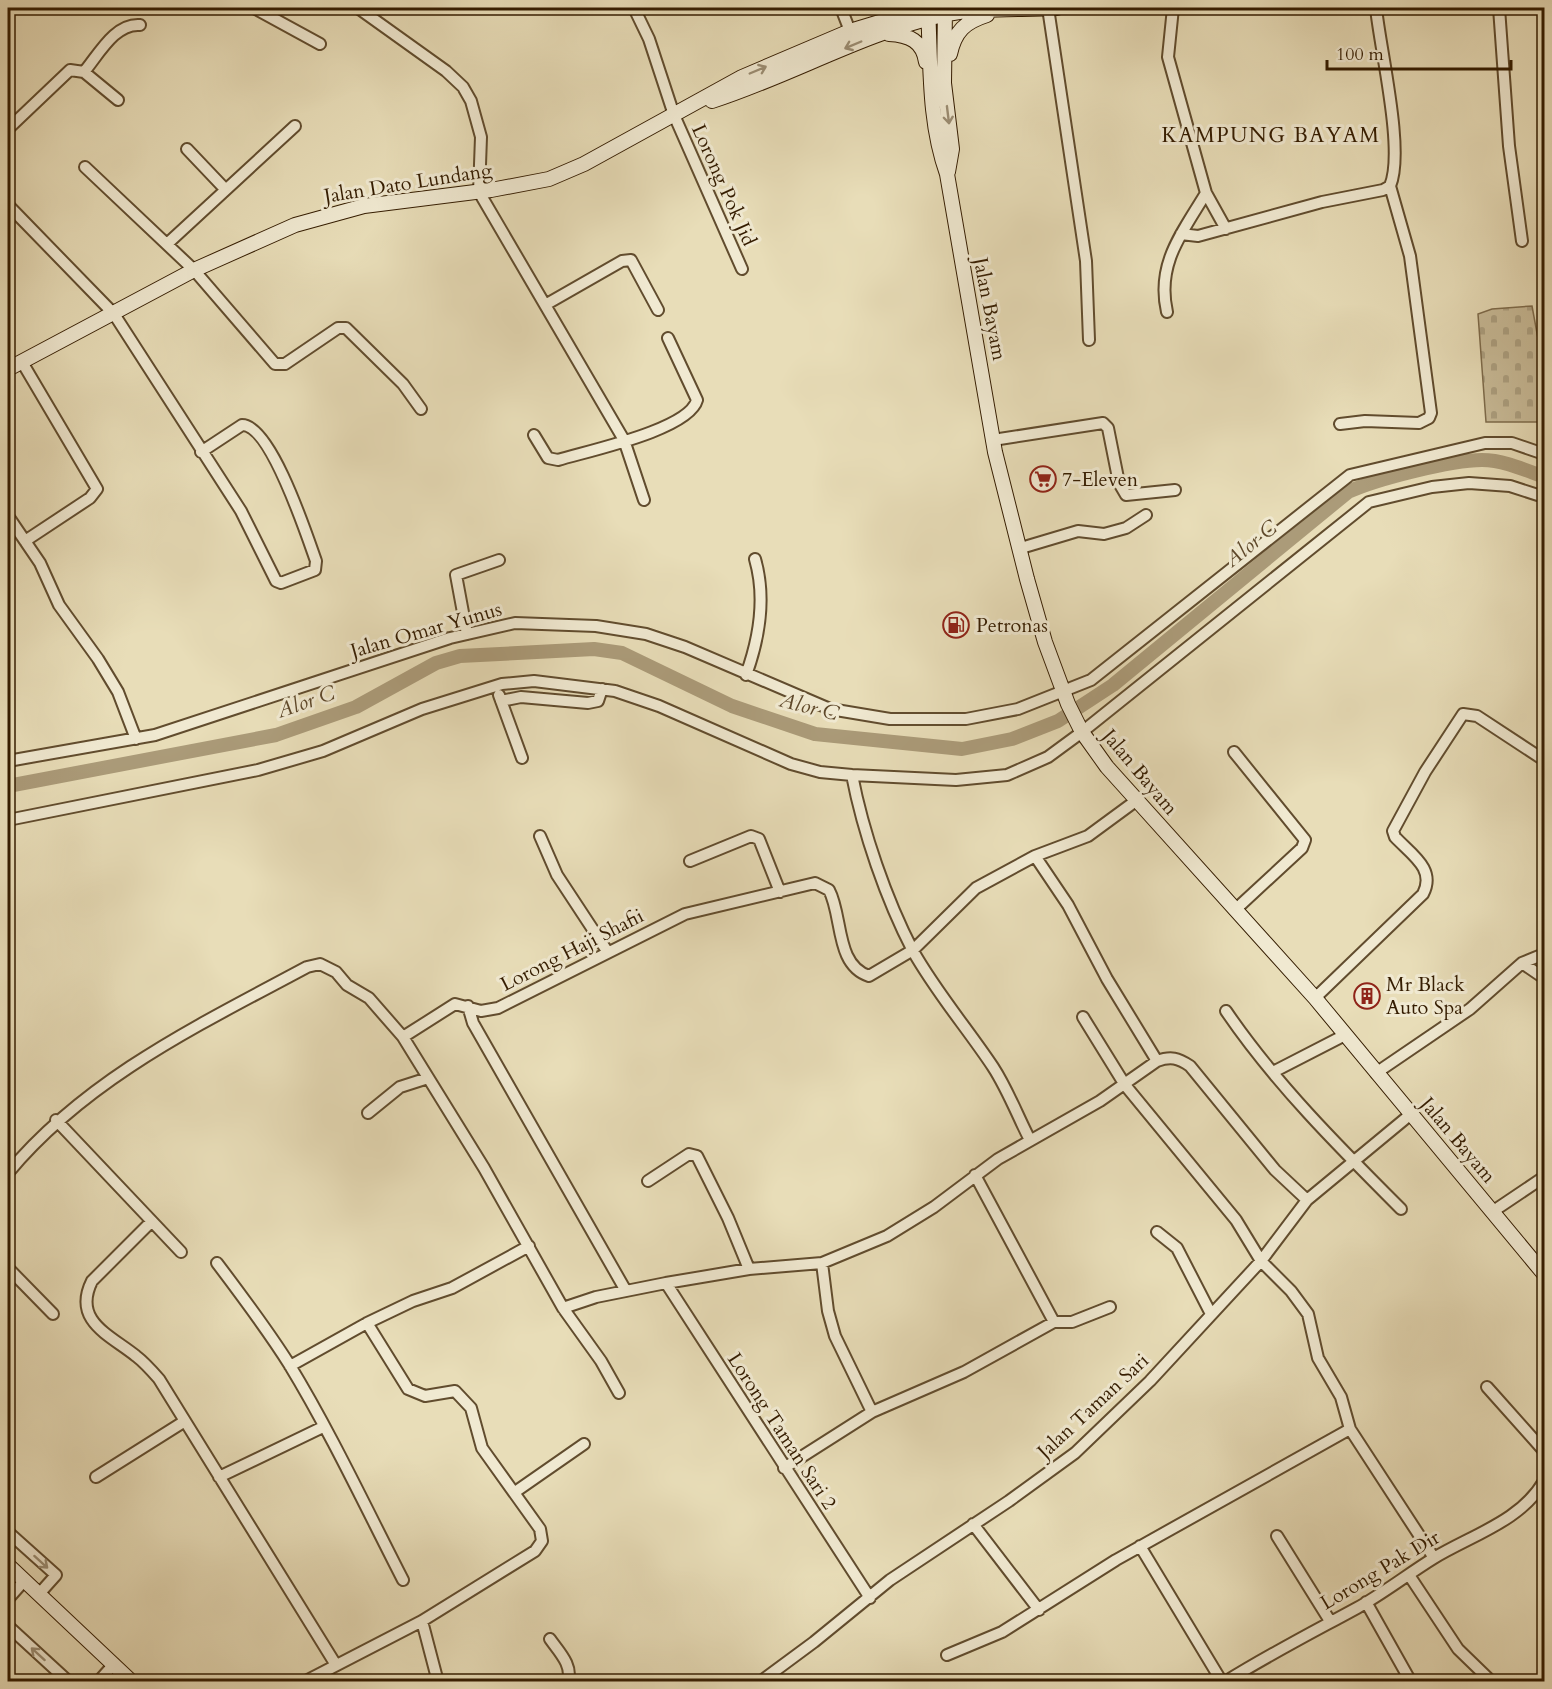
<svg xmlns="http://www.w3.org/2000/svg" width="1552" height="1689" font-family="Cardo,serif">
	<defs>
		<pattern id="cemetery-stones" width="16" height="16" patternUnits="userSpaceOnUse" patternTransform="scale(1.5)"><rect width="16" height="16" fill="#c9bc99"/><path d="M2 7V4a2 2 0 0 1 4 0v3zM10 15v-3a2 2 0 0 1 4 0v3z" fill="#ada182"/></pattern>
	</defs>
	<rect width="100%" height="100%" fill="#e8ddb8"/>
	<filter id="stains"><feTurbulence type="fractalNoise" baseFrequency=".00333" numOctaves="4"/><feColorMatrix values="0 0 0 0 .2 0 0 0 0 .09 0 0 0 0 .02 0 0 0 .5 -.17"/></filter>
	<radialGradient id="worn" r=".72"><stop offset=".6" stop-color="#630" stop-opacity="0"/><stop offset="1" stop-color="#630" stop-opacity=".3"/></radialGradient>
	<path fill="url(#cemetery-stones)" stroke="#7e6c4c" stroke-width="1.5" d="M1532 306 1539 344 1544 343V422H1486L1478 314 1492 309Z"/>
	<g fill="none" stroke-linecap="round" stroke-linejoin="round">
		<path stroke="#ab9b79" stroke-width="14" d="M8 786 276 735 356 707 436 663 460 656 594 649 622 653 732 706 815 734 962 749 1012 739 1058 721 1113 685 1348 492C1376 479 1451 460 1482 460 1504 460 1525 470 1544 477"/>
		<g stroke="#614c2e" stroke-width="14">
			<path id="minor" d="M254 8 320 44
				M358 8 446 71 463 87 471 101 481 137 479 192 624 440 644 500
				M634 8 649 39 674 115 742 269
				M841 8 850 31
				M1048 8 1086 261 1089 340
				M1173 8 1168 57 1206 193 1226 229
				M1376 8C1380 49 1405 151 1390 186
				M1499 8 1509 146 1522 241
				M84 72C99 54 115 23 140 25
				M8 129 70 70 84 72 118 100
				M187 149 225 189
				M85 167 194 270 275 364H285L338 328H346L403 384 421 409
				M8 205 114 314 241 511 276 581 281 583 315 570 316 561C307 536 271 425 242 425L201 452
				M1181 234 1198 236 1322 202 1383 190 1390 186
				M167 244 295 126
				M545 305 622 261 631 260 658 310
				M1167 312C1156 264 1182 233 1206 193
				M22 362 97 489 90 498 25 541
				M1340 424 1365 421 1419 423 1429 418 1431 413 1410 256 1390 186
				M534 435 548 458 558 460C587 451 689 430 697 400L668 338
				M993 440 1103 423 1108 428 1119 483 1126 495 1175 490
				M8 516 40 563 59 605 98 659 118 692 136 739
				M1021 548 1078 531 1104 534 1126 528 1146 515
				M467 634 456 575 499 560
				M746 675C759 639 766 597 755 559
				M499 695 522 758
				M501 701 521 697 588 703 598 701 602 689
				M1234 752 1305 840 1302 848 1235 910
				M8 761 155 735 450 638 515 623 596 626 646 634 685 647 830 709 890 719H966L1018 709 1091 680 1350 475 1485 443H1512L1544 454
				M852 775C863 832 886 899 913 951 936 992 967 1028 993 1067 1008 1090 1018 1117 1030 1140
				M8 820 258 770 323 751 422 709 502 684 534 681 615 691 659 706 791 764 820 772 852 775 956 780 1007 775 1048 757 1082 732 1369 502 1432 487 1469 483 1510 486 1544 497
				M540 836 557 875 607 951
				M1035 856 1068 905 1107 979 1157 1061
				M690 861 751 836 759 839 780 892
				M1522 963 1544 978
				M1315 998 1423 894C1436 869 1412 855 1395 837L1393 831 1425 772 1463 714 1477 716 1544 760
				M468 1006 473 1023 626 1291
				M1226 1011C1275 1083 1339 1147 1401 1209
				M1083 1017 1125 1085 1236 1220 1261 1261 1291 1291 1308 1314 1318 1358 1341 1397 1350 1429 1434 1558
				M403 1037 455 1004 481 1011 498 1008 685 914 815 883 829 890C843 916 835 965 869 976L913 950 976 888 1035 856 1088 836 1137 800
				M1273 1072 1345 1035
				M1376 1073 1470 1009 1522 963 1544 954
				M368 1113 400 1087 428 1078
				M56 1120 181 1252
				M8 1173C87 1078 199 1025 307 967L320 964 336 972 347 985 369 998 403 1037 484 1168 563 1308 601 1361 619 1393
				M975 1175 1054 1322
				M648 1181 689 1154 697 1156 728 1218 749 1269
				M1492 1212 1544 1177
				M151 1222 92 1281C72 1321 110 1335 136 1356 144 1362 152 1371 159 1379L336 1665
				M1157 1232 1177 1248 1211 1314
				M217 1263C242 1296 267 1329 289 1364 331 1433 366 1508 403 1580
				M822 1263 828 1311 835 1336 872 1412
				M8 1268 53 1314
				M666 1283 870 1598
				M563 1308 596 1297 666 1283 749 1269 822 1263 887 1236 934 1207 998 1159 1100 1101 1157 1061C1171 1056 1178 1058 1190 1066L1275 1170 1307 1200
				M290 1366 367 1323 413 1301 452 1288 529 1246
				M1487 1387 1544 1451
				M784 1468 872 1412 964 1372 1054 1322H1072L1110 1307
				M96 1477 185 1421
				M219 1477 323 1427
				M515 1492 584 1444
				M973 1524 1039 1610
				M8 1532 56 1575 39 1594
				M1277 1536 1330 1621
				M1140 1546 1222 1682
				M1409 1575 1458 1649 1492 1682
				M8 1599 24 1581
				M1366 1602 1411 1682
				M422 1621 438 1682
				M8 1626 69 1682
				M550 1639C559 1652 573 1665 568 1682
				M947 1655 1002 1632 1116 1560 1350 1429
				M98 1682 114 1664
				M304 1682 422 1621 535 1551 542 1541 540 1529 482 1448 471 1408 455 1391 425 1396 408 1389 367 1323
				M760 1682 814 1642 890 1580 1009 1501 1075 1453 1150 1381 1261 1261 1307 1200 1411 1114
				M1225 1682C1268 1655 1313 1632 1357 1608 1384 1593 1408 1574 1434 1558 1472 1535 1521 1521 1544 1481"/>
		</g>
		<g stroke="#341c00" stroke-width="16">
			<path id="secondary" d="M928 8C931 64 928 121 947 174L995 452 1027 579 1045 642 1068 704 1082 732 1107 767 1315 998 1544 1274
				M945 8 944 83 952 149 948 172
				M889 34C909 35 923 41 926 62
				M950 54C955 31 965 22 987 15
				M712 101C790 76 863 33 943 15 979 7 1020 10 1057 8
				M8 369 194 270 295 225 364 206 491 190 549 179 584 164 742 77 850 31 926 8
				M8 1565 132 1682"/>
		</g>
		<use href="#minor" stroke="#f0e9d1" stroke-width="10"/>
		<use href="#secondary" stroke="#f0e9d1" stroke-width="14"/>
	</g>
	<defs><path id="oneway-shaft" d="M-6 0H5M1.5-3L5.5 0L1.5 3" fill="none" stroke-width="1.6" stroke-linecap="round" stroke-linejoin="round" transform="scale(1.5)"/></defs>
	<g stroke="#9b8d73">
		<use href="#oneway-shaft" transform="translate(853 45) rotate(157)"/>
		<use href="#oneway-shaft" transform="translate(758 70) rotate(-23)"/>
		<use href="#oneway-shaft" transform="translate(948 115) rotate(83)"/>
		<use href="#oneway-shaft" transform="translate(41 1562) rotate(42)"/>
		<use href="#oneway-shaft" transform="translate(38 1654) rotate(-138)"/>
	</g>
	<defs>
		<g id="supermarket-ring" transform="scale(1.35)"><circle r="9.5" fill="#f0e9d1" stroke="#8f2418" stroke-width="1.5"/><path d="M-6-5.5h2.5l.6 2H6L4.5 2H-2.5L-4.4-4H-6ZM-1.5 3.2a1.3 1.3 0 1 0 .1 0ZM3 3.2a1.3 1.3 0 1 0 .1 0Z" fill="#8f2418"/></g>
		<g id="fuel-ring" transform="scale(1.35)"><circle r="9.5" fill="#f0e9d1" stroke="#8f2418" stroke-width="1.5"/><path d="M-5.5-6h7V0h2V4h1.3V-2.5L3-4.5l.8-.8L6-3V5H2.5V1h-1V6h-7ZM-4.2-4.7v3.2H.2V-4.7Z" fill="#8f2418"/></g>
		<g id="building-ring" transform="scale(1.35)"><circle r="9.5" fill="#f0e9d1" stroke="#8f2418" stroke-width="1.5"/><path d="M-4-6H4V6H1V3H-1V6H-4ZM-2.5-4.3h1.7v1.8h-1.7ZM.8-4.3h1.7v1.8H.8ZM-2.5-1h1.7V.8h-1.7ZM.8-1h1.7V.8H.8Z" fill="#8f2418"/></g>
	</defs>
	<g fill-rule="evenodd">
		<use href="#supermarket-ring" x="1043" y="479"/>
		<use href="#fuel-ring" x="956" y="625"/>
		<use href="#building-ring" x="1367" y="996"/>
	</g>
	<g text-anchor="middle" dominant-baseline="central" stroke-width="6" stroke-linejoin="round" paint-order="stroke">
		<g font-size="20" fill="#341c00" stroke="#f0e9d1">
			<text transform="translate(408 183) rotate(-9)">Jalan Dato Lundang</text>
			<text transform="translate(724 185) rotate(66)">Lorong Pok Jid</text>
			<text transform="translate(990 309) rotate(79)">Jalan Bayam</text>
			<text transform="translate(426 630) rotate(-16)">Jalan Omar Yunus</text>
			<text transform="translate(1140 772) rotate(50)">Jalan Bayam</text>
			<text transform="translate(572 950) rotate(-27)">Lorong Haji Shafii</text>
			<text transform="translate(1458 1140) rotate(50)">Jalan Bayam</text>
			<text transform="translate(1093 1406) rotate(-43)">Jalan Taman Sari</text>
			<text transform="translate(782 1431) rotate(57)">Lorong Taman Sari 2</text>
			<text transform="translate(1380 1570) rotate(-31)">Lorong Pak Dir</text>
		</g>
		<g font-size="20" fill="#341c00" stroke="#f0e9d1" text-anchor="start">
			<text x="1062" y="479">7-Eleven</text>
			<text x="976" y="625">Petronas</text>
			<text x="1386" y="984">Mr Black<tspan x="1386" dy="23">Auto Spa</tspan></text>
		</g>
		<g font-size="21" letter-spacing="1.5" fill="#341c00" stroke="#f0e9d1">
			<text x="1271" y="135">KAMPUNG BAYAM</text>
		</g>
		<g font-size="21" font-style="italic" fill="#5e482a" stroke="#f0e9d1">
			<text transform="translate(1251 544) rotate(-39)">Alor C</text>
			<text transform="translate(306 702) rotate(-19)">Alor C</text>
			<text transform="translate(809 707) rotate(14)">Alor C</text>
		</g>
	</g>
	<rect width="1552" height="1689" fill="none" stroke="#e8ddb8" stroke-width="30"/>
	<rect x="9" y="9" width="1534" height="1671" fill="none" stroke="#341c00" stroke-width="3"/>
	<rect x="15" y="15" width="1522" height="1659" fill="none" stroke="#341c00" stroke-width="1.5"/>
	<path d="M1327 60v9h184v-9" fill="none" stroke="#341c00" stroke-width="3"/>
	<text x="1336" y="60" font-size="18" fill="#341c00" stroke="#f0e9d1" stroke-width="4.5" paint-order="stroke">100 m</text>
	<rect width="100%" height="100%" filter="url(#stains)"/>
	<rect width="100%" height="100%" fill="url(#worn)"/>
</svg>
